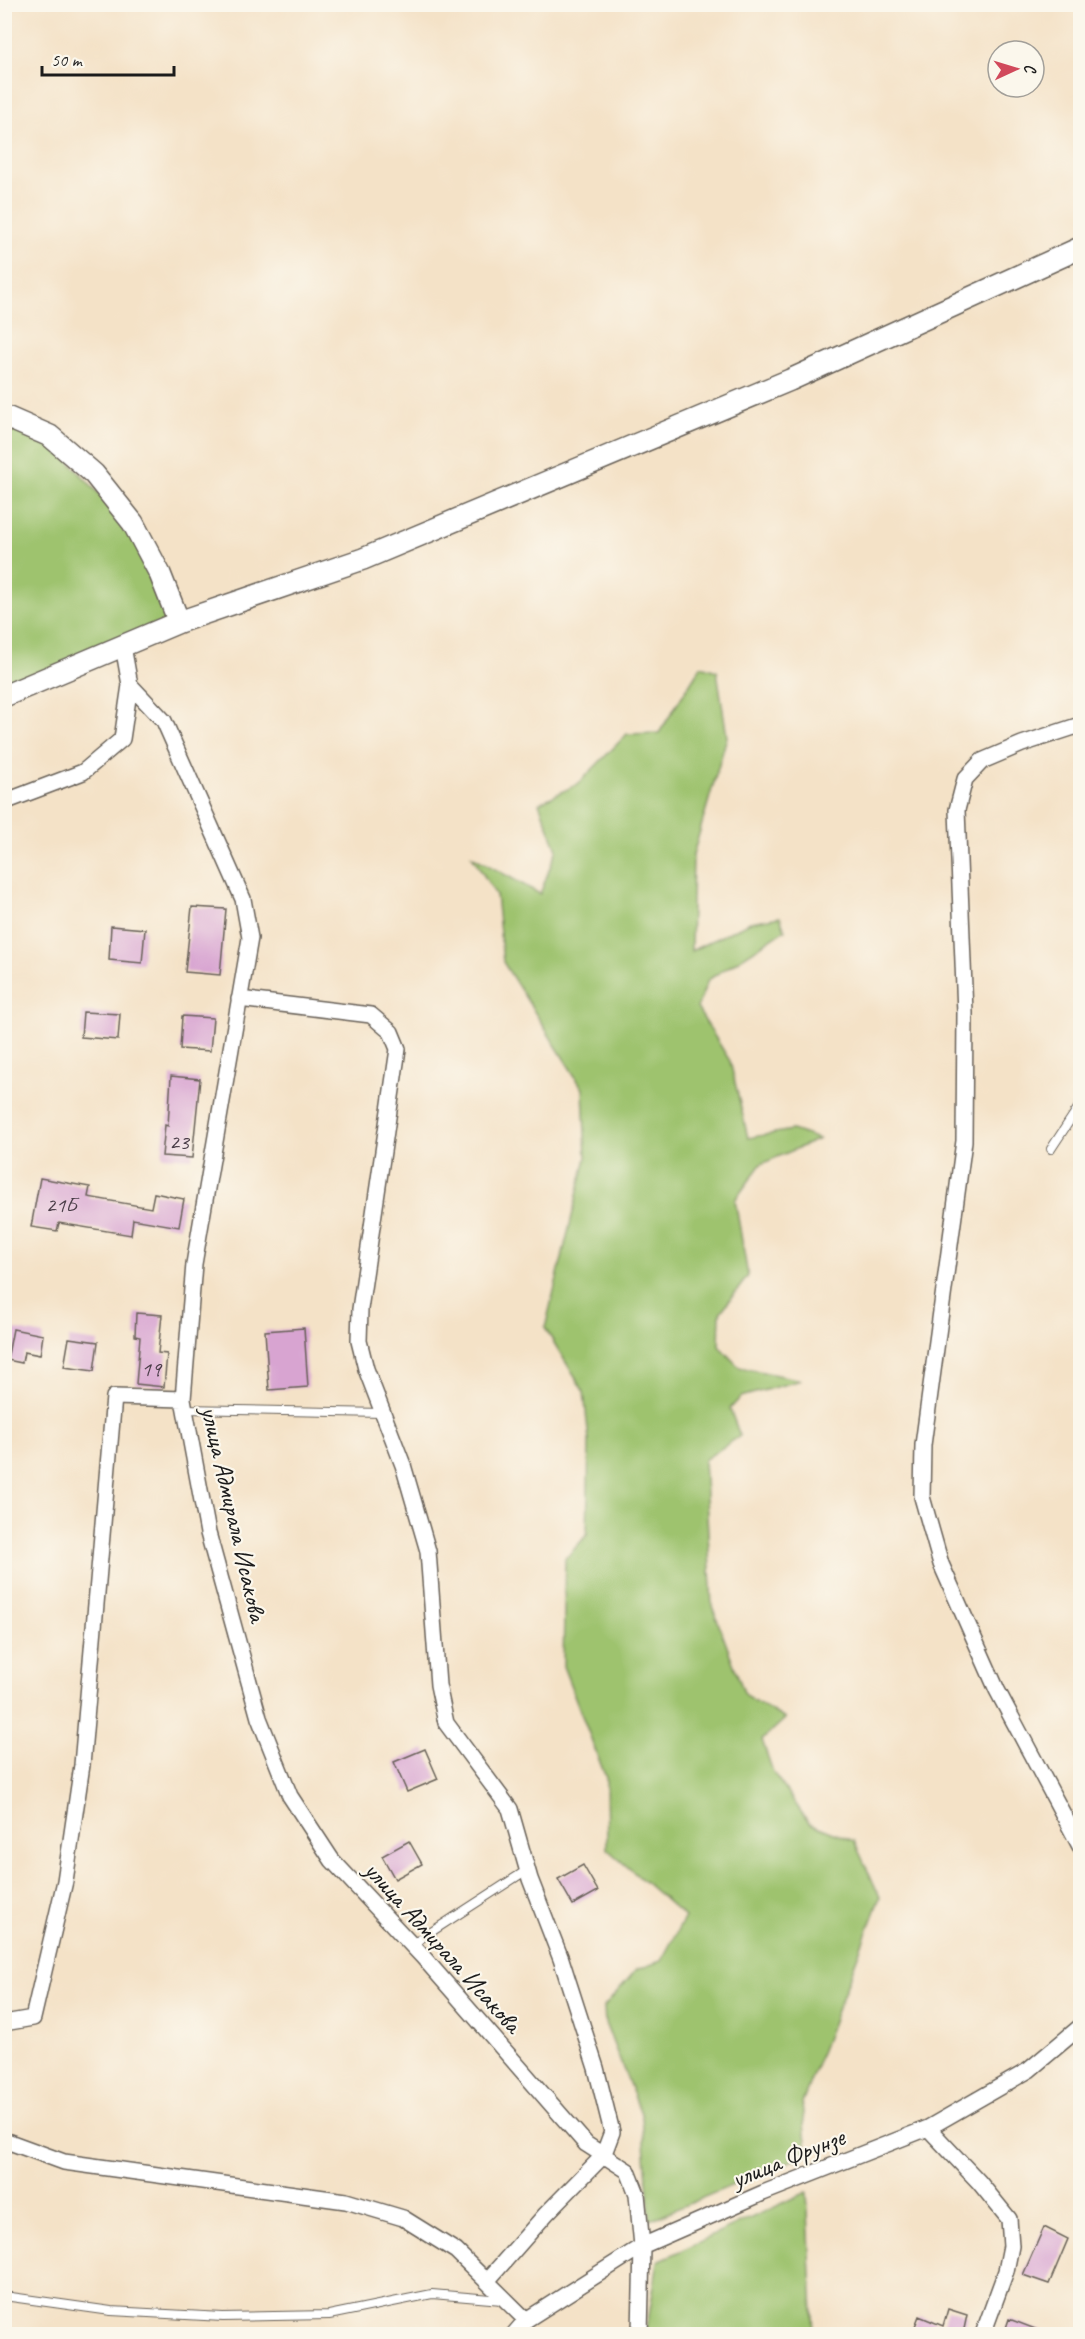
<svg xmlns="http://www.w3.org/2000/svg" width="1085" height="2339" font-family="Caveat,sans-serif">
	<rect width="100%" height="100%" fill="#fbf7ec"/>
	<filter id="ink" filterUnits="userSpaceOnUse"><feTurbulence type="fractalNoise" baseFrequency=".0167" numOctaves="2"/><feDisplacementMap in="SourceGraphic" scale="12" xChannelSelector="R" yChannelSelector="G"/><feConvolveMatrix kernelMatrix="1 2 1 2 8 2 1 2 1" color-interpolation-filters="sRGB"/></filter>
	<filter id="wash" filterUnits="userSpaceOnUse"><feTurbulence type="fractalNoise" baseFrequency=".008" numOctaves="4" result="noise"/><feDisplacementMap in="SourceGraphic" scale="24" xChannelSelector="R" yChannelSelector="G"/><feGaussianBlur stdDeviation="1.35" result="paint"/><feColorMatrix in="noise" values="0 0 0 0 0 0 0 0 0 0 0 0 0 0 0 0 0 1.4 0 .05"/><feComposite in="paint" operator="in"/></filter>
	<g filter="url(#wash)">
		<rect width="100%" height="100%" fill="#f4e2c7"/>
		<path fill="#9ec36e" stroke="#5d7045" stroke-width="1.5" d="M5 422 50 441 129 526 173 619 5 689Z
			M701 666 717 671 727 737 693 855 691 951 750 922 780 917 785 930 708 980 697 1008 730 1061 748 1138 792 1130 819 1139 761 1164 735 1200 748 1276 720 1313 719 1346 739 1367 801 1380 741 1397 730 1409 740 1436 704 1460 712 1606 745 1695 785 1719 762 1740 773 1772 809 1823 854 1841 880 1897 802 2103 807 2154 650 2220 642 2116 605 2023 604 2007 636 1970 661 1961 685 1917 607 1849 606 1778 563 1666 565 1559 587 1535 589 1441 584 1392 545 1328 586 1158 583 1089 503 962 496 895 472 856 540 894 557 849 539 803 578 784 627 734 659 733Z
			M807 2192 814 2334H646L658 2261Z"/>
		<g id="blocks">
			<path fill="#d8a4d1" d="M192 907 226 909 220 975 185 972Z
				M111 926 145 929 142 963 109 960Z
				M83 1012 120 1014 118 1040 81 1037Z
				M182 1016 213 1018 210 1051 180 1049Z
				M171 1076 200 1079 192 1158 162 1156 165 1125 168 1126Z
				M40 1178 90 1187 88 1197 151 1208 154 1193 184 1199 179 1227 133 1219 131 1235 59 1223 57 1231 31 1227Z
				M136 1313 162 1315 158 1353 167 1354 164 1387 136 1384 140 1337 135 1336Z
				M304 1328 308 1387 269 1390 265 1331Z
				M13 1329 43 1335 40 1355 24 1352 22 1363 7 1360Z
				M69 1338 98 1342 94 1371 64 1367Z
				M425 1749 438 1779 407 1792 394 1762Z
				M409 1841 422 1864 395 1879 382 1856Z
				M583 1865 598 1891 573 1905 558 1879Z
				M1044 2227 1068 2239 1049 2284 1023 2275Z
				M948 2309 967 2315 963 2334H912L919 2316 943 2326Z
				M1009 2319 1046 2333 1045 2334H1004Z"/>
		</g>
	</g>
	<g filter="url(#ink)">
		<use href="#blocks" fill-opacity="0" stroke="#686158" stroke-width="1.5"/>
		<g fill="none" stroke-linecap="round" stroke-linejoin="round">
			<g stroke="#686158" stroke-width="10">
				<path id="service" d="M1051 1149 1080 1105
					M184 1409 383 1413
					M411 1945 527 1870
					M4 2296 111 2311 223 2317 329 2315 432 2294 502 2300"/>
			</g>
			<g stroke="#686158" stroke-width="18">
				<path id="minor" d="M130 685 164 721 243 899 250 938 194 1264 183 1399 208 1533 259 1718 290 1796 332 1860 423 1957 586 2144 628 2171 637 2194 642 2246 640 2334
					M1080 725 1022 744 982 761 965 779 957 810 965 1013 964 1141 923 1445 922 1497 941 1564 997 1690 1080 1846
					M4 802 83 772 122 739 130 685 123 646
					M239 999 371 1015 391 1032 398 1049 360 1309 359 1341 366 1369 403 1465 428 1551 438 1685 446 1723 510 1809 530 1879 561 1959 596 2068 612 2132 603 2156 546 2214 487 2281
					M4 2023 33 2018 65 1881 82 1765 114 1397 183 1399
					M928 2128 979 2182 1009 2219 1011 2246 1006 2271 983 2334
					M4 2140 64 2162 346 2201 403 2218 456 2251 526 2320
					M514 2334 526 2320 642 2246 763 2193 928 2128 1029 2070 1080 2027"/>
			</g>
			<g stroke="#686158" stroke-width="24">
				<path id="secondary" d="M4 416 50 436 94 474 133 523 160 574 179 622
					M4 696 179 622 363 559 790 380 1080 248"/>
			</g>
			<use href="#service" stroke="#fff" stroke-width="8"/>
			<use href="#minor" stroke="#fff" stroke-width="15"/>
			<use href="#secondary" stroke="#fff" stroke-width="21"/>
		</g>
	</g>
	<g text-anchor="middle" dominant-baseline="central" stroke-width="4.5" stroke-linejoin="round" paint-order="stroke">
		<g font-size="22" fill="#4b3e49">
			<text x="179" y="1142">23</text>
			<text x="61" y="1205">21Б</text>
			<text x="151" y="1369">19</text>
		</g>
		<g font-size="26" fill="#1c1c1c" stroke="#fbf7ec">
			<text transform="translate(234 1514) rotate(77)">улица Адмирала Исакова</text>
			<text transform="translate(443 1947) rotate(48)">улица Адмирала Исакова</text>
			<text transform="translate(788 2158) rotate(-22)">улица Фрунзе</text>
		</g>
	</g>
	<rect width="1085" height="2339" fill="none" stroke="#fbf7ec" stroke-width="24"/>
	<g transform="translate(1016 69) rotate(86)"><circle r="28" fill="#fbf7ec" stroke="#a29f99" stroke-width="1.5"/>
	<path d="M0-4.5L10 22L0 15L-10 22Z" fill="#d1495b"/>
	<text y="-9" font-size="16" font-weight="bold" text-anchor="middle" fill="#1c1c1c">С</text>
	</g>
	<path d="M42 66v9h132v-9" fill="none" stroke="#1c1c1c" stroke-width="3"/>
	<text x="51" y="66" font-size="18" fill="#1c1c1c" stroke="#fbf7ec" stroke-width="4.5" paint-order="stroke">50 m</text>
</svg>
